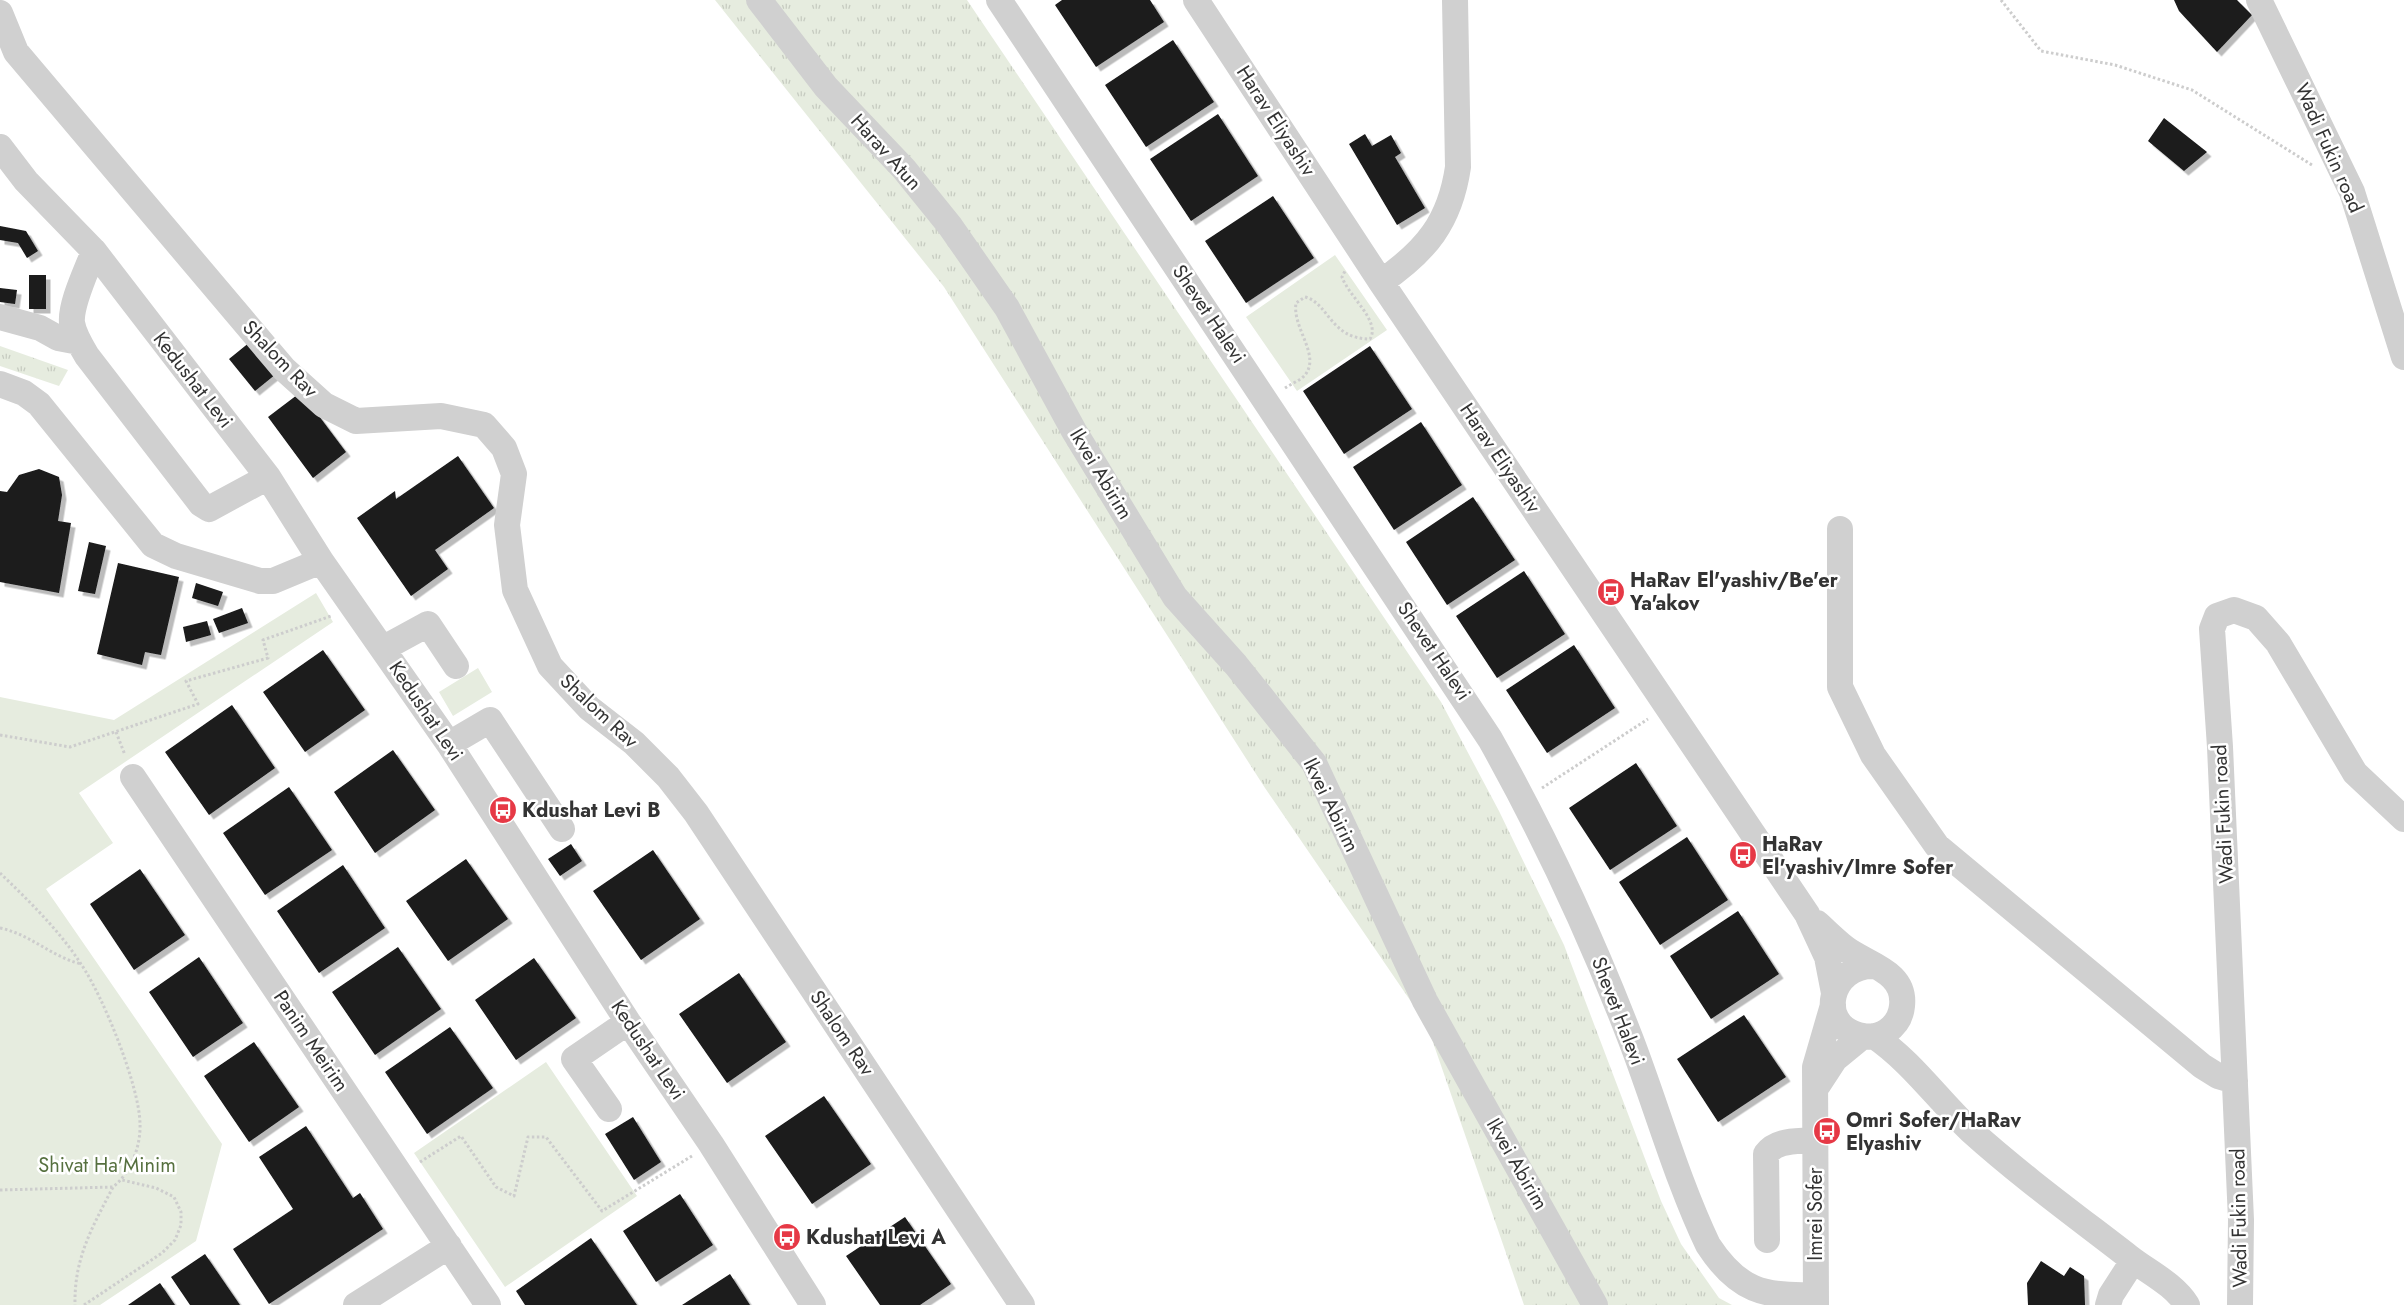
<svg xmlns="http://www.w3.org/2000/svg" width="2404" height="1305" font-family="Jost,sans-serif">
	<defs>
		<pattern id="grass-tufts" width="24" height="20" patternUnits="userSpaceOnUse" patternTransform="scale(1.25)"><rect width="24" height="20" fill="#e6ecdf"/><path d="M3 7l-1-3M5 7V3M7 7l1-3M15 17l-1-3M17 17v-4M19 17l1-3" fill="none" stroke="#c6cbc0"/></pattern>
		<filter id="shadow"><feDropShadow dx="4.5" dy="4.5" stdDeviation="0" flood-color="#0004"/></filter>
	</defs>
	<rect width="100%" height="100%" fill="#fff"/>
	<path fill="url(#grass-tufts)" d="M715 0H967L1441 702 1499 811 1564 945 1661 1201 1681 1244 1719 1298 1732 1305H1524L1427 1025 1265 788 944 287Z
		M0 346 68 370 59 386 0 366Z"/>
	<path fill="#e6ecdf" d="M1335 255 1387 330 1297 391 1246 317Z
		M316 593 333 622 79 793 113 843 46 889 222 1144 196 1241 100 1305H0V697L114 720Z
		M478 668 492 692 453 716 439 692Z
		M546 1062 637 1196 505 1287 414 1153Z"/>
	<path fill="#1a1a1a" filter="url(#shadow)" d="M1062 0H1150L1164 22 1096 67 1055 5Z
		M2174 0H2237L2252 15 2217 52 2179 11Z
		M1173 40 1214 102 1146 147 1105 85Z
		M1218 114 1258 176 1191 221 1150 159Z
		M2164 118 2207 152 2184 171 2148 141Z
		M1365 134 1372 146 1391 135 1401 153 1395 157 1425 208 1397 225 1349 144Z
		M1273 196 1314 258 1246 303 1205 241Z
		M0 226 26 231 38 251 27 258 18 243 0 240Z
		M29 275H46V309H29Z
		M0 288 17 290 15 304 0 302Z
		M250 342 276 374 255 391 229 359Z
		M1370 346 1412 409 1344 454 1303 391Z
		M301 392 346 452 313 478 268 417Z
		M1421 422 1462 485 1394 530 1353 467Z
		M458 456 494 508 435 550 448 569 411 596 357 518 395 491 396 499Z
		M39 469 59 477 62 495 58 521 71 523 59 593 0 582V491L7 492 19 475Z
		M1473 497 1515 560 1447 605 1406 542Z
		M89 542 106 546 95 594 78 591Z
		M118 563 179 577 161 655 145 652 142 665 97 654Z
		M1524 571 1565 634 1497 678 1456 616Z
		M196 583 223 592 218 606 192 598Z
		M242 608 248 623 219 633 213 619Z
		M207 621 211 635 186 642 183 627Z
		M1574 645 1615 708 1547 753 1506 690Z
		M323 650 365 710 305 752 263 692Z
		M232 705 275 768 209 815 165 752Z
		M393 750 435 810 375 853 334 792Z
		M1636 763 1677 826 1610 870 1569 808Z
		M289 787 332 850 265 895 223 833Z
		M1687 837 1728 900 1660 945 1619 882Z
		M571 844 582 861 560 876 548 859Z
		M653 850 700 919 641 960 593 891Z
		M466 859 508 919 448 961 406 901Z
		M343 865 385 928 319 973 277 911Z
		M140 869 185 935 134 970 90 904Z
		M1738 911 1779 974 1711 1019 1670 956Z
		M398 947 441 1009 375 1055 332 992Z
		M199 957 243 1023 193 1057 149 992Z
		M534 958 576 1018 516 1060 475 1000Z
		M739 973 786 1042 727 1083 679 1014Z
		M1744 1015 1786 1077 1718 1122 1677 1059Z
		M450 1027 493 1088 427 1134 385 1072Z
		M254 1042 299 1107 249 1142 204 1076Z
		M824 1096 871 1164 812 1204 765 1136Z
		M633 1117 661 1162 634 1180 605 1134Z
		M306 1126 353 1198 360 1193 383 1229 269 1304 233 1249 293 1209 259 1157Z
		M680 1194 713 1245 656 1282 623 1231Z
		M905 1217 951 1284 920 1305H880L846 1256Z
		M591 1238 637 1305H525L516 1291Z
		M205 1254 240 1305H190L171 1277Z
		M2041 1261 2064 1276 2070 1267 2084 1276 2085 1305H2028L2027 1283Z
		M730 1274 750 1305H682Z
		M160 1283 175 1305H128Z"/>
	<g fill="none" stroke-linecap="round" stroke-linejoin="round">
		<path stroke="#cdcdcd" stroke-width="3" stroke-dasharray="2.5 2.5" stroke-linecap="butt" d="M2001 0 2041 51 2115 65 2192 90 2312 165
			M1285 388C1291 384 1301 380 1305 375 1321 355 1292 328 1296 303L1305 297C1329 303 1330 339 1370 339 1381 321 1349 297 1342 277L1345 271
			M116 732 125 755
			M0 735 70 747 198 704 186 681 268 658 263 640 331 616
			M1542 788 1648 719
			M0 873C29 901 59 930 81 964 103 996 139 1085 140 1123 141 1146 131 1173 113 1187 92 1228 74 1258 75 1305
			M0 928C30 934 50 956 81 964
			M420 1162 461 1136 496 1187 514 1196 528 1137H546L602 1211 692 1156
			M0 1190 113 1187
			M84 1305 162 1253 175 1240 181 1225V1212L174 1197 156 1188 122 1180"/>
		<path stroke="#d0d0d0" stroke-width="26" d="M759 0 826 87 904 169 950 226 1007 308 1074 431 1175 597 1236 665 1314 763 1425 1001 1595 1305
			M999 0 1490 739C1545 837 1591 936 1631 1040 1657 1108 1677 1180 1708 1245 1738 1291 1764 1297 1815 1295
			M1196 0 1381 282 1807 914 1827 957 1834 993
			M2259 0 2352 192 2404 357
			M0 13 16 52 284 369 324 405 356 421 441 416 484 425 504 448 514 474 507 525 515 590 550 666 589 708 634 743 668 777 696 813 1022 1305
			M0 147 26 181 94 251 268 477 321 561 449 744 628 1022 711 1144 813 1305
			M94 251C87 270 70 304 72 323 74 335 81 346 87 356L201 504 209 509 268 477
			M1381 282C1426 251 1450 222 1458 167L1455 0
			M0 317 40 328 58 338 79 342
			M0 384 24 393 39 404 153 545 176 556 260 581H273L321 561
			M1840 529V687L1873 755 1937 846 2202 1066 2218 1076 2235 1081
			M384 648 428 624 456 666
			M449 744 490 720 562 829
			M133 777 488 1305
			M1817 923C1826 931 1835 940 1845 948 1867 965 1906 971 1902 1006 1901 1016 1896 1025 1887 1031 1878 1037 1868 1038 1858 1035 1816 1023 1830 965 1874 966
			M1874 1036C1912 1062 1938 1100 1971 1131 2021 1176 2076 1216 2129 1257 2148 1272 2174 1284 2187 1305
			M1818 1085 1835 1059 1863 1036
			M609 1109 574 1059 628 1022
			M1767 1240 1766 1154C1777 1139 1798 1142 1814 1140
			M356 1305 449 1246
			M1816 1305 1815 1067 1833 1005
			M2108 1305 2111 1295 2133 1261
			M2240 1305 2241 1220 2220 747 2212 629 2217 616 2234 610 2256 618 2278 643 2355 773 2404 819"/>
	</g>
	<defs>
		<g id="bus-disc" transform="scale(1.4375)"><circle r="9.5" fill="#e63946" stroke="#fff"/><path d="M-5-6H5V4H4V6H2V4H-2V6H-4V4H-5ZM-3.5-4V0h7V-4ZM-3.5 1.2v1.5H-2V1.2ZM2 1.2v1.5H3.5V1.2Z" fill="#fff"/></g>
	</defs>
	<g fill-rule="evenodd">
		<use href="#bus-disc" x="1611" y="592"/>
		<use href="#bus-disc" x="503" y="810"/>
		<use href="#bus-disc" x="1743" y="855"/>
		<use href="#bus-disc" x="1827" y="1131"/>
		<use href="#bus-disc" x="787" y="1237"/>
	</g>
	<g text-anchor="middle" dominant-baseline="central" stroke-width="5" stroke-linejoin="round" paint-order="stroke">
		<g font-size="20" fill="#333" stroke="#fff">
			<text transform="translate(1276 121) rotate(57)">Harav Eliyashiv</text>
			<text transform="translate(2329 148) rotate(66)">Wadi Fukin road</text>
			<text transform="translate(886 152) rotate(48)">Harav Atun</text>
			<text transform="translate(1209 314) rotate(56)">Shevet Halevi</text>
			<text transform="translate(280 359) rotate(46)">Shalom Rav</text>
			<text transform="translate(193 380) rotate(52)">Kedushat Levi</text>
			<text transform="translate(1500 458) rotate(56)">Harav Eliyashiv</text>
			<text transform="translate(1101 474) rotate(59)">Ikvei Abirim</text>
			<text transform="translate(1434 651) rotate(56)">Shevet Halevi</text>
			<text transform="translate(426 711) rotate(56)">Kedushat Levi</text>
			<text transform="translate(599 711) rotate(43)">Shalom Rav</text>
			<text transform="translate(1331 805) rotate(64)">Ikvei Abirim</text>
			<text transform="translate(2223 814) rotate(-93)">Wadi Fukin road</text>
			<text transform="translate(1618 1011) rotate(69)">Shevet Halevi</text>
			<text transform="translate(842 1033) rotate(56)">Shalom Rav</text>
			<text transform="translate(311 1041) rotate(56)">Panim Meirim</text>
			<text transform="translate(648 1050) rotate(56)">Kedushat Levi</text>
			<text transform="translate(1517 1164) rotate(60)">Ikvei Abirim</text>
			<text transform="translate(1815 1214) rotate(-90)">Imrei Sofer</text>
			<text transform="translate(2239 1218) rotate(-91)">Wadi Fukin road</text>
		</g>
		<g font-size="20" font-weight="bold" fill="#333" stroke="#fff" text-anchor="start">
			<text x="1630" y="580">HaRav El'yashiv/Be'er<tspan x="1630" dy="23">Ya'akov</tspan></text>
			<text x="522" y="810">Kdushat Levi B</text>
			<text x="1762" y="844">HaRav<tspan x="1762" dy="23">El'yashiv/Imre Sofer</tspan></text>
			<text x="1846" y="1120">Omri Sofer/HaRav<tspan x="1846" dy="23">Elyashiv</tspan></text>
			<text x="806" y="1237">Kdushat Levi A</text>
		</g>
		<g font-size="20" fill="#56703f" stroke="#fff">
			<text x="107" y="1165">Shivat Ha'Minim</text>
		</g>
	</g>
</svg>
